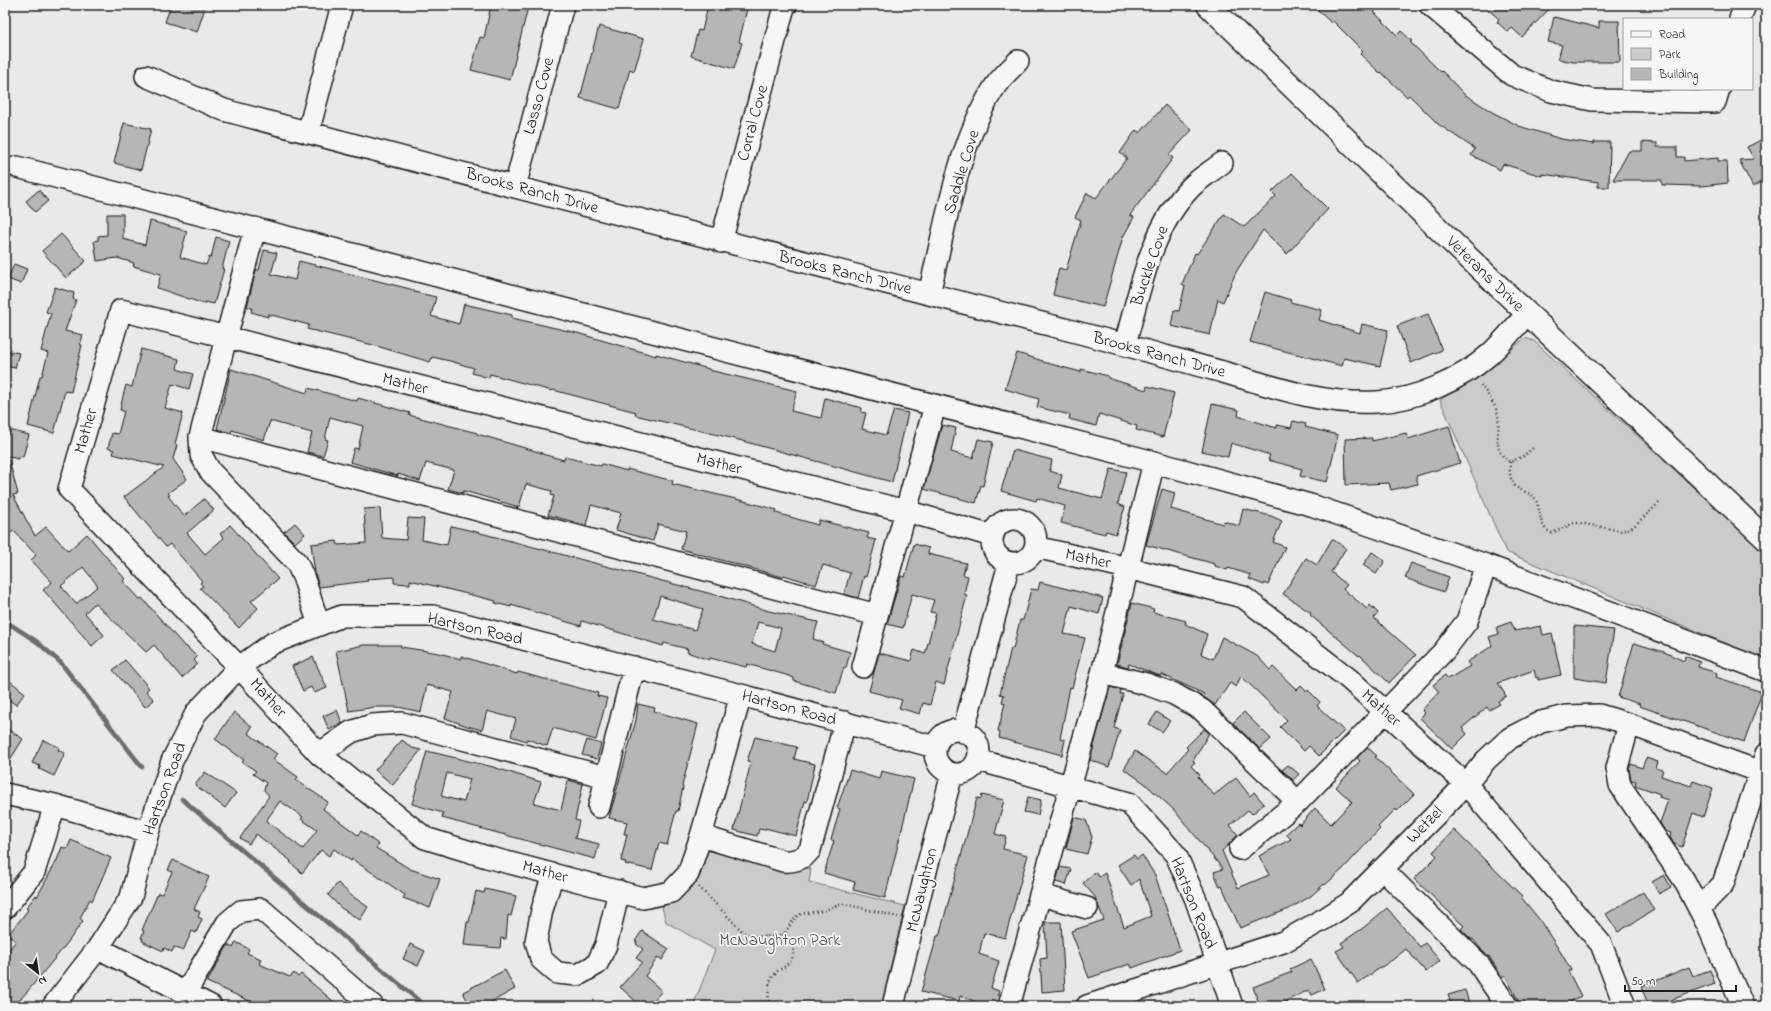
<svg xmlns="http://www.w3.org/2000/svg" width="1771" height="1011" font-family="'Indie Flower',sans-serif">
	<rect width="100%" height="100%" fill="#e9e9e5"/>
	<filter id="ink" filterUnits="userSpaceOnUse"><feTurbulence type="fractalNoise" baseFrequency=".025" numOctaves="2"/><feDisplacementMap in="SourceGraphic" scale="8" xChannelSelector="R" yChannelSelector="G"/><feConvolveMatrix kernelMatrix="1 2 1 2 8 2 1 2 1" color-interpolation-filters="sRGB"/></filter>
	<g filter="url(#ink)">
		<path fill="#cbcbc7" stroke="#747472" d="M1525 338 1534 341 1766 554V660L1506 552 1440 400 1480 376Z
			M714 845 811 869 809 882 905 906 881 1006H693L715 950 666 922 662 907C674 900 691 891 699 878 705 867 703 853 714 845Z"/>
		<g fill="none" stroke-linecap="round" stroke-linejoin="round">
			<path stroke="#6d6d6c" stroke-width="4.5" d="M5 621 36 641 61 663 142 767
				M182 799 425 1006"/>
		</g>
		<path fill="#b6b6b3" stroke="#1c1c1c" fill-rule="evenodd" d="M171 5H206L197 32 165 22Z
			M491 5H518L528 7 510 80 471 70 480 37 484 38Z
			M708 5H748L739 42 742 43 734 69 691 56 698 30 702 31Z
			M1313 5H1381L1374 12 1397 35 1401 31 1412 41 1410 42 1441 72 1442 71 1464 94 1492 112 1519 126 1561 139 1594 144V142H1610L1609 187H1598V182L1542 174V176L1503 164 1500 170 1471 155 1475 149 1438 124 1409 95 1407 97 1381 72 1380 73 1360 54 1363 51 1333 21 1331 23Z
			M1483 5H1553L1522 37 1512 28 1508 32 1497 22 1499 19Z
			M1554 17 1599 28V21H1619L1620 62H1573L1558 59 1562 45 1548 42Z
			M599 26 644 39 634 71 630 69 619 109 580 98Z
			M1165 105 1192 130 1169 155 1173 158 1130 215 1134 217 1123 237 1103 307 1053 295 1059 268 1066 270 1081 220 1075 217 1087 193 1096 198 1127 158 1120 153 1136 130 1140 133Z
			M124 123 151 129 141 170 114 163Z
			M1761 140 1766 150V181L1765 180 1753 187 1739 160 1754 159 1747 147Z
			M1642 142 1657 143V147H1677V157H1684V161L1718 158V161H1727L1728 183 1702 186 1662 185V180H1613L1629 151H1642Z
			M1292 173 1328 209 1287 254 1263 230 1236 272 1223 302 1218 299 1210 335 1171 326 1174 310 1179 311 1185 286 1182 284 1195 253 1197 254 1224 214 1244 227 1276 196 1272 192Z
			M39 190 48 201 35 212 26 201Z
			M107 214H123V239L145 245 150 221 187 231 180 257 206 265 209 257 211 258 216 237 229 241 222 269H224L214 304 205 302 204 304 157 288 161 274 133 266 134 263 117 258 97 261 94 241 98 240V236L107 235Z
			M61 234 86 261 66 278 42 251Z
			M264 250 277 253 271 274 295 280 299 261 414 290V292L436 297 431 316 459 324 464 304 512 315V318L577 333 656 356V354L709 369V370L797 391 791 411 821 418 825 398 862 408 861 412 866 413 862 429 886 435 894 410 908 413 892 482 735 439 635 415 636 412 553 390 552 391 490 374 489 378 472 373 474 368 450 361 432 357 430 362 373 345 307 329 309 325 268 314V317L251 312 252 308 247 307 256 270H259Z
			M14 264 27 269 21 284 8 279Z
			M55 287 74 293 73 299 76 300 65 331 83 335 80 345H82L71 392 65 391 54 433 28 426 40 376H42L48 353 41 351 51 313 46 312Z
			M1265 292 1291 300 1290 302 1322 310 1319 320 1360 333 1362 324 1388 330 1380 366 1344 358 1342 366 1250 342Z
			M1428 314 1442 350 1411 363 1397 326Z
			M141 349 179 359 177 369 193 374 189 389 172 384 165 408 183 413 175 444 177 445 173 459 187 479 168 493 170 495 168 496 184 516 204 499 214 510 187 533 205 554 224 538 220 534 230 525 278 579 251 601 258 608 239 628 200 588 203 586 200 583 202 581 170 544 166 547 124 497 164 467 113 454 114 450 108 448 112 433 118 434 124 411 120 410 123 396 126 385 132 387Z
			M5 350 19 353 15 368 5 366Z
			M1017 353 1043 361V362L1081 372V369L1108 376V378L1146 390 1147 386 1174 393 1163 437 1136 430 1137 426 1099 414 1096 426 1069 419 1070 415 1037 407 1039 399 1005 389Z
			M231 369 307 393 308 388 357 401 358 398 410 413 409 415 477 433V434L542 453V454L564 460 565 457 601 466 602 464 627 471V469L673 481 672 484 740 500 777 510 776 513 818 525 819 520 869 533 867 538 876 540 866 577 864 576 858 598 844 594 850 573 823 565 816 585 784 575 783 577 681 549 686 531 658 524 653 541 616 530 621 513 591 505 586 525 548 515 554 496 551 495 552 491 526 484 519 507 464 491 463 493 448 489 454 470 426 463 420 481 398 474V476L350 462 354 448 358 449 363 426 330 417 325 439 328 440 323 456 307 452 312 433 270 421 264 440 232 430 231 433 217 429Z
			M1212 404 1239 410 1238 416 1277 428V425L1291 428 1293 421 1306 424 1305 427 1338 435 1327 482 1300 476 1302 469 1268 460 1270 455 1231 443 1228 457 1202 451Z
			M942 425 956 428 951 452 973 458 978 439 993 442 983 486 981 485 976 503 924 489Z
			M1449 426 1460 463 1416 476 1418 484 1391 490 1389 483 1346 485 1345 439 1372 438V441L1406 433 1408 439Z
			M5 429 29 435 23 457 19 455 18 459 5 456Z
			M1013 450 1052 460 1050 471 1062 475 1059 488 1102 499 1111 469 1126 472 1118 504 1125 507 1116 534 1106 531 1105 534 1061 523 1065 506 1037 498 1036 501 1001 491Z
			M9 460 18 494 13 495 35 536 46 527 68 551 87 534 125 579 123 581 140 599 142 598 185 647 186 646 197 657 194 660 197 664 182 678 154 645 146 652 95 603 85 613 104 635 92 646 46 593 43 590 52 582 31 560 36 555 14 531 5 536V461ZM83 567 98 586 76 604 61 586Z
			M1162 489 1175 493 1171 509 1223 524 1224 521 1239 526 1243 509 1271 516 1282 521 1273 542 1285 547 1268 585 1265 583 1264 585 1249 579 1251 575 1228 568 1227 570 1215 566V564L1146 545Z
			M380 508 382 538 406 540 408 518 424 519 422 540 447 545 451 526 473 531 723 597 769 611 818 622 813 639 823 642 822 644 850 652 846 668 844 667 836 693 794 681V678L786 675 747 664 746 667 710 658 709 660 687 652 688 649 664 643 663 646 582 621 581 626 511 605V607L495 603 496 601 410 580V584L394 583V577L367 579 368 581 319 587 315 573 311 544 337 541 338 545 366 543 364 509ZM660 596 703 609 695 630 653 619ZM758 622 781 628 775 651 752 644Z
			M295 523 305 534 295 543 284 532Z
			M1332 539 1346 548 1331 572 1347 585 1343 589 1367 609 1370 605 1378 613 1374 618 1416 655 1389 683 1360 655 1359 656 1310 615 1311 613 1283 594 1306 558 1317 565Z
			M914 544 929 548 928 554 966 563 963 575 968 576 964 594 967 595 944 685 936 682 930 705 923 703 920 714 899 708 902 700 869 691 879 653 911 661 914 650 925 654 936 613 930 612 934 600 912 594 903 628 887 624 901 576 905 577Z
			M1372 552 1385 561 1376 574 1363 565Z
			M1411 563 1449 577 1444 592 1405 578Z
			M1040 582 1103 598 1099 614 1071 606 1064 634 1085 638 1072 688 1070 687 1060 739 1065 740 1062 755 999 738 1000 732 998 731 1005 703 1002 702 1004 695 1000 694 1011 648 1013 649 1020 620H1023L1025 613 1031 589 1038 590Z
			M1132 603 1154 609 1153 612 1186 621 1185 624 1207 634 1201 654 1213 659 1222 637 1257 656 1270 670 1273 667 1297 690 1301 686 1307 692 1308 690 1320 702 1317 706 1344 731 1319 756 1309 746 1304 751 1280 727 1287 720 1241 676 1236 687 1230 683 1215 705 1202 696 1204 694 1161 674 1160 676 1129 664 1128 667 1117 664Z
			M1511 622 1515 631 1541 626 1543 635 1552 633 1561 675 1538 680V677L1536 678 1534 670 1498 683 1506 696 1498 701 1500 704 1489 710 1487 707 1462 728 1467 734 1452 749 1420 718 1425 713 1422 710 1439 692 1433 685 1445 675 1448 679 1470 666 1467 662 1492 646 1489 637 1499 634 1497 627Z
			M1574 626 1614 630 1606 683 1574 678Z
			M1634 643 1664 652 1684 661 1685 656 1700 662 1698 667 1717 673 1716 677 1762 692 1744 742 1651 710 1639 706 1640 704 1618 697Z
			M364 645H401V647L439 653 461 659V656L517 674 518 672 598 693 597 696 607 698 596 740 553 728 547 746 527 739 526 741 511 736 516 719 487 711 482 730 467 726 445 718 453 692 427 685 421 712 398 707H375L349 711 336 651Z
			M313 657 327 688 314 693 311 687 303 691 292 666Z
			M125 660 149 688 146 691 154 700 145 707 113 670Z
			M5 677 25 693 16 705 5 697Z
			M1110 687 1121 690 1120 694H1123L1114 728 1120 730 1109 767 1090 760Z
			M638 704 655 708 654 711 698 724 682 786 683 787 678 811H676L667 845 659 843 652 870 625 864 626 862 621 861 627 834H624L627 822 609 818 636 720Z
			M337 710 342 723 329 730 323 716Z
			M234 712 252 727 248 733 277 754 273 759 298 777 296 780 328 802 323 809 358 835 361 831 379 845 376 848 410 869 440 879 430 908 403 898 405 895 352 859 351 861 334 849 329 856 321 850 302 873 290 862 291 861 256 834 249 844 240 838 269 796 264 790 266 783 253 774 256 771 242 762 244 760 215 739ZM280 801 303 817 301 819 317 830 303 849 266 821Z
			M1157 712 1170 721 1162 732 1149 724Z
			M1244 712 1271 739 1260 749 1233 723Z
			M5 727 23 739 5 768Z
			M1204 729 1209 733 1193 761 1195 762 1191 766 1200 775 1198 777 1214 795 1236 778 1250 796 1254 792 1264 804 1252 814 1248 810 1230 825 1238 835 1222 851 1238 888 1269 875 1259 856 1291 839 1286 834 1298 823 1300 825 1315 808 1331 824 1352 802 1336 787 1360 761 1357 758 1367 747 1377 756 1375 757 1414 794 1397 811 1396 809 1378 827 1380 829 1343 869 1325 885 1324 884 1311 896 1289 909 1240 928 1222 886 1220 887 1214 872 1223 869 1173 809 1143 782 1124 769 1135 751 1167 773 1188 749 1186 747Z
			M755 737 797 747 794 759 815 764 807 802 805 801 796 836 765 828V830L759 829 757 836 734 830 751 762 747 761Z
			M43 740 59 747 58 750 65 753 54 776 39 769 40 766 32 763Z
			M402 740 412 748 421 750 393 785 375 770Z
			M587 740 601 744 597 759 582 755Z
			M427 751 493 767 541 782 534 803 561 810 568 780 583 784 575 820 579 821 575 838 599 844 595 859 442 818 443 813 412 804ZM447 773 470 779 464 802 441 796Z
			M1646 758 1658 762 1656 768 1663 770 1661 776 1691 786 1693 781 1713 788 1703 817 1693 813 1682 847 1674 844 1670 837 1671 833 1665 831 1660 823 1668 800 1659 797 1660 794 1635 785 1636 781 1631 780 1629 769 1631 764 1642 768Z
			M1288 765 1299 774 1293 780 1282 770Z
			M850 770 879 779 881 771 914 779 885 898 853 890 855 882 824 873 834 841 831 840 840 809 837 808Z
			M205 772 236 793 225 808 195 785Z
			M982 795 1004 800 995 834 1006 837 1003 849 1028 855 1005 938 984 933 979 954 999 961 991 988 999 991 994 1006H988L960 996 959 1001 921 992 937 936H939L977 798 981 799Z
			M1028 797 1041 800 1038 815 1024 812Z
			M1074 817 1086 820 1092 837 1087 854 1066 849Z
			M1454 830 1522 896 1521 897 1539 919 1563 956 1571 970 1568 971 1581 996 1562 1006H1521L1505 975 1502 977 1489 956 1488 957 1481 949 1473 939 1472 940 1461 929 1464 926 1414 879 1437 856 1433 852Z
			M71 840 111 858 92 901 90 899 80 918 83 921 65 946 27 992 14 1006H5V954L16 941 8 935 28 910 26 908 36 895 37 897 57 860 62 847 67 849Z
			M1134 855 1137 859 1142 855 1155 875 1180 950 1132 968 1130 964 1089 978 1071 931 1104 920 1095 897 1083 883 1095 872 1099 877 1105 873 1124 927 1151 916 1139 879 1131 885 1118 865Z
			M173 860 209 877 194 909 200 912 198 917 202 919 196 933 192 931 183 951 174 947 172 952 164 948 163 951 142 941 143 939 141 938 144 931 142 930 158 893 162 894 172 872 168 870Z
			M1060 867 1071 869 1066 885 1056 882Z
			M1664 875 1671 887 1659 894 1652 882Z
			M338 883 352 896 368 907 360 920 341 908 328 895Z
			M485 889 516 896 511 916 508 915 506 939 501 938 500 948 464 945 467 922H469L476 891 484 893Z
			M1643 892 1654 910 1618 932 1606 914Z
			M1387 908 1420 947 1425 943 1440 961 1426 972 1406 949 1395 958 1358 983 1336 951 1344 947 1341 943 1363 928Z
			M1045 922H1061L1065 990 1042 992 1040 959 1047 958Z
			M642 931 669 949 662 960 658 957 645 976 662 991 648 1006H641L620 987 642 962 636 958 643 949 636 944 637 942 635 941Z
			M236 942 249 949 247 953 261 959 259 964 290 977 294 973 298 977 301 974 339 1006H261L207 982 228 945 233 948Z
			M410 944 425 951 418 966 403 959Z
			M1311 959 1325 989 1312 995 1309 990 1286 1001 1289 1006H1260L1253 987 1292 972 1290 969Z
			M1689 967 1693 976 1710 970 1715 984 1654 1006H1649L1641 987Z
			M505 970 515 989 484 1006H470L463 992Z
			M1465 990 1470 1006H1452L1448 995Z"/>
		<g fill="none" stroke-linecap="round" stroke-linejoin="round">
			<g stroke="#1c1c1c" stroke-width="24">
				<path id="minor" d="M1430 5 1512 75 1551 91 1592 100 1715 102 1719 89
					M1740 19 1745 5
					M146 76 224 110C501 185 779 255 1057 327 1112 341 1168 357 1223 372 1273 387 1324 405 1377 402 1416 400 1461 380 1490 354 1503 342 1515 327 1527 314
					M308 133 342 5
					M17 167 1154 462 1314 506 1486 565 1766 671
					M515 187 563 5
					M255 228 200 437 201 455 210 471 297 563 304 579 319 625
					M721 242 784 7 786 5
					M929 294C945 228 957 146 994 88 1000 78 1010 70 1018 61
					M1125 344C1140 291 1150 229 1191 187 1200 178 1212 171 1222 163
					M200 437 877 615
					M992 541a22 22 0 1 1 44 0a22 22 0 1 1-44 0Z
					M1035 547 1128 568 1243 597 1349 679 1466 784 1601 944 1625 1006
					M863 667 935 405
					M1102 673 1146 684 1174 694 1202 710 1298 802
					M741 695 701 836 688 874 671 892 643 898 487 857 425 838 319 754 239 667 69 489 121 310 906 511 992 536
					M1629 724 1617 768 1620 785 1684 880 1707 924 1743 1006
					M935 752a22 22 0 1 1 44 0a22 22 0 1 1-44 0Z
					M963 732 1009 564
					M319 754 351 732 372 725 402 723 606 777
					M978 760 1129 803 1176 855 1196 900 1232 1006
					M5 794 55 805 148 832
					M599 807 634 667
					M701 836 783 861C794 862 803 859 810 850L845 722
					M1240 849 1298 802 1444 651 1467 621 1486 565
					M1382 869 1478 963 1507 1006
					M553 874 542 910 536 941 541 959 557 973 578 975 597 964 606 945 619 891
					M1041 895 1087 908
					M5 908 34 872 55 805
					M1699 909 1723 884 1766 754
					M98 948 211 1006
					M186 992 227 923 241 911 261 909 373 1006
					M53 1006 98 948 131 897 148 832 172 761 196 713 239 667 273 643 342 616H433L741 695 935 747
					M893 1006 927 867 952 774
					M1009 1006 1102 673 1154 462
					M1087 1006 1283 942 1324 919 1349 903 1466 784 1486 760 1510 738 1541 722 1567 716 1599 715 1629 724 1766 774"/>
			</g>
			<g stroke="#1c1c1c" stroke-width="25">
				<path id="major" d="M1208 5 1455 245 1766 539"/>
			</g>
			<path stroke="#1c1c1c" stroke-width="2.5" stroke-dasharray="1 3" stroke-linecap="butt" d="M1481 385C1487 394 1496 405 1498 416 1501 434 1490 449 1510 462L1522 457 1533 448
				M1510 462C1510 469 1509 476 1513 483 1518 492 1531 491 1536 500 1541 510 1538 528 1552 533L1574 523H1580L1622 531 1633 527 1659 503
				M699 887 743 932C757 939 770 936 785 934
				M742 1006 751 1002 769 1001
				M780 1006 769 1001C768 992 768 981 775 974 777 970 782 969 785 966 799 956 793 944 785 933 799 910 797 915 821 911 830 909 836 904 845 904L898 917"/>
			<use href="#minor" stroke="#f6f6f2" stroke-width="21"/>
			<use href="#major" stroke="#f6f6f2" stroke-width="22"/>
		</g>
	</g>
	<g text-anchor="middle" dominant-baseline="central" stroke-width="3.5" stroke-linejoin="round" paint-order="stroke">
		<g font-size="17" fill="#1c1c1c" stroke="#f6f6f2">
			<text transform="translate(539 96) rotate(-75)">Lasso Cove</text>
			<text transform="translate(753 123) rotate(-75)">Corral Cove</text>
			<text transform="translate(962 172) rotate(-73)">Saddle Cove</text>
			<text transform="translate(532 191) rotate(15)">Brooks Ranch Drive</text>
			<text transform="translate(1150 266) rotate(-71)">Buckle Cove</text>
			<text transform="translate(845 273) rotate(14)">Brooks Ranch Drive</text>
			<text transform="translate(1485 274) rotate(44)">Veterans Drive</text>
			<text transform="translate(1159 355) rotate(15)">Brooks Ranch Drive</text>
			<text transform="translate(405 384) rotate(14)">Mather</text>
			<text transform="translate(86 431) rotate(-74)">Mather</text>
			<text transform="translate(719 464) rotate(14)">Mather</text>
			<text transform="translate(1088 559) rotate(12)">Mather</text>
			<text transform="translate(475 629) rotate(13)">Hartson Road</text>
			<text transform="translate(268 698) rotate(48)">Mather</text>
			<text transform="translate(789 708) rotate(15)">Hartson Road</text>
			<text transform="translate(1381 708) rotate(42)">Mather</text>
			<text transform="translate(165 789) rotate(-70)">Hartson Road</text>
			<text transform="translate(1425 825) rotate(-45)">Wetzel</text>
			<text transform="translate(545 872) rotate(15)">Mather</text>
			<text transform="translate(922 890) rotate(-76)">McNaughton</text>
			<text transform="translate(1193 903) rotate(68)">Hartson Road</text>
		</g>
		<g font-size="17" fill="#51514f" stroke="#f6f6f2">
			<text x="780" y="940">McNaughton Park</text>
		</g>
	</g>
	<rect width="1771" height="1011" fill="none" stroke="#f6f6f2" stroke-width="20"/>
	<rect x="10" y="10" width="1751" height="991" fill="none" stroke="#1c1c1c" stroke-width="1.5" filter="url(#ink)"/>
	<rect x="1623" y="18" width="130" height="72" fill="#f6f6f2" stroke="#9f9f9c"/>
	<rect x="1631" y="31" width="20" height="6" fill="#f6f6f2" stroke="#9f9f9c"/>
	<text x="1659" y="38" font-size="12" fill="#1c1c1c">Road</text>
	<rect x="1631" y="48" width="20" height="12" fill="#cbcbc7" stroke="#9f9f9c"/>
	<text x="1659" y="58" font-size="12" fill="#1c1c1c">Park</text>
	<rect x="1631" y="68" width="20" height="12" fill="#b6b6b3" stroke="#9f9f9c"/>
	<text x="1659" y="78" font-size="12" fill="#1c1c1c">Building</text>
	<g transform="translate(38 973) rotate(150)" stroke="#f6f6f2" stroke-width="3" paint-order="stroke">
	<path d="M0-3L7 15L0 10L-7 15Z" fill="#1c1c1c"/>
	<text y="-6" font-size="11" font-weight="bold" text-anchor="middle" fill="#1c1c1c">N</text>
	</g>
	<path d="M1625 985v6h111v-6" fill="none" stroke="#1c1c1c" stroke-width="2"/>
	<text x="1631" y="985" font-size="12" fill="#1c1c1c" stroke="#f6f6f2" stroke-width="3" paint-order="stroke">50 m</text>
</svg>
